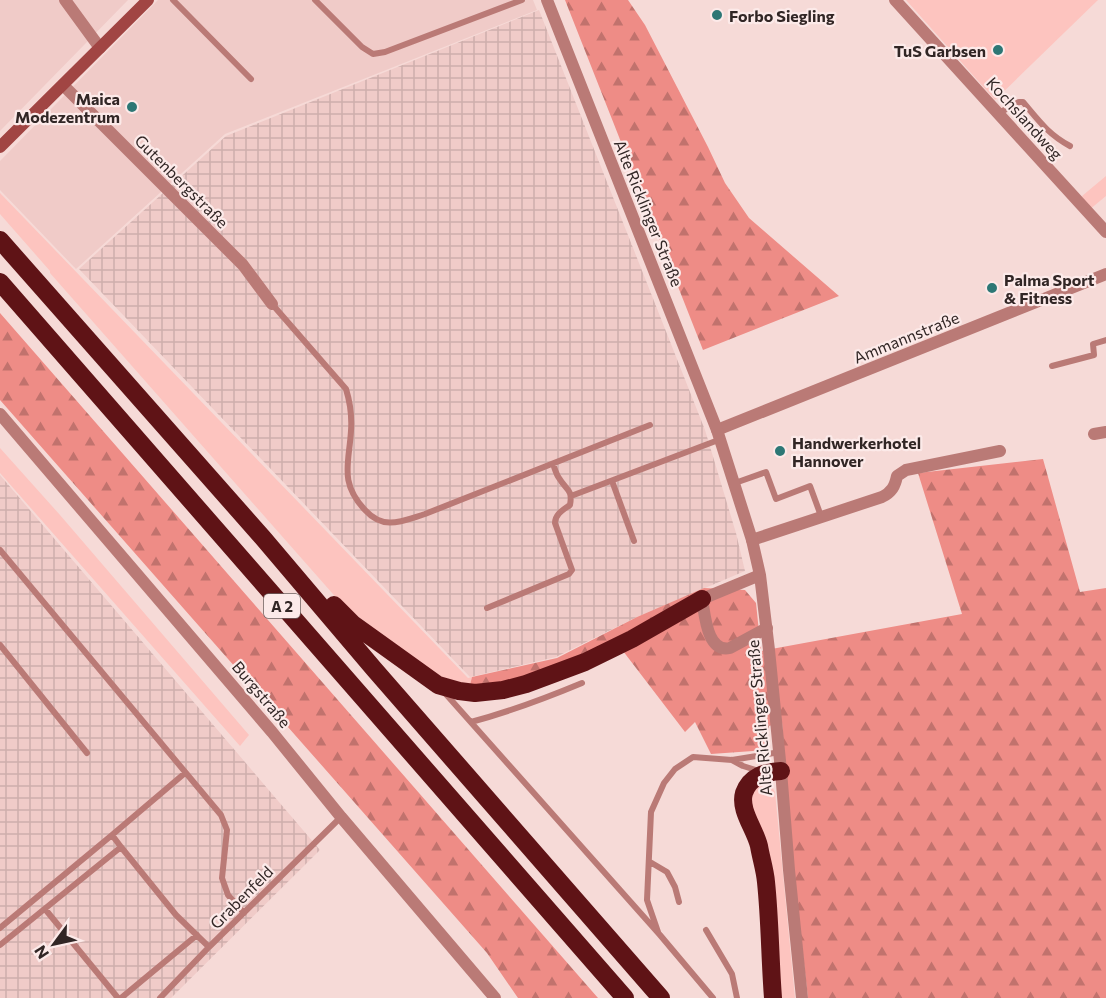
<svg xmlns="http://www.w3.org/2000/svg" width="1106" height="998" font-family="Commissioner,sans-serif">
	<defs>
		<pattern id="industrial-grid" width="8" height="8" patternUnits="userSpaceOnUse" patternTransform="scale(1.5)"><rect width="8" height="8" fill="#f0cbc8"/><path d="M0 4h8M4 0v8" fill="none" stroke="#ceaeac"/></pattern>
		<pattern id="forest-firs" width="22" height="20" patternUnits="userSpaceOnUse" patternTransform="scale(1.5)"><rect width="22" height="20" fill="#ee8c86"/><path d="M5 1l3.5 6h-7zM16 11l3.5 6h-7z" fill="#c1726d"/></pattern>
	</defs>
	<rect width="100%" height="100%" fill="#f6dad7"/>
	<path fill="#f0cbc8" d="M0 0H128L0 131Z
		M158 0H533L537 10 225 134 76 269 0 190V161Z"/>
	<path fill="url(#industrial-grid)" d="M539 10 705 430 736 533 745 571 637 617 556 657 470 677 79 269 226 136Z
		M0 475 320 850 171 998H0Z"/>
	<path fill="#fdc4bf" d="M906 0H1098L995 100Z
		M1106 176V196L1089 210 1082 196Z
		M0 193 468 678 472 677 470 685 451 682 421 666 340 602 50 273V271L0 214Z
		M0 448 60 515 249 735 240 746 0 473Z
		M764 784 772 787 775 792 795 998H777L752 810C751 798 751 789 764 784Z"/>
	<path fill="url(#forest-firs)" d="M565 0H628L645 25 708 147 725 183 749 218 839 296 703 350Z
		M0 313 598 998H518L487 953 0 400Z
		M1043 459 1080 592 1106 588V998H808L793 869 782 722 769 726 768 738 764 747 753 751 711 754 695 722 685 732 623 651 502 683 470 685 472 677 557 658 637 617 704 588 745 590 756 603 761 651 962 614 918 473Z"/>
	<g fill="none" stroke-linecap="round" stroke-linejoin="round">
		<path stroke="#ba7a76" stroke-width="6" d="M173 0 251 79
			M315 0 362 47 373 54 385 52 522 0
			M999 113 1019 102H1023C1039 121 1048 134 1070 146
			M272 304 346 389C350 402 352 417 351 431 349 464 339 482 365 510 384 531 402 521 425 514L650 425
			M1052 366 1094 355 1093 344 1106 340
			M612 481 634 541
			M735 483 766 472 776 499 810 486 821 516
			M571 496 721 439
			M0 550 221 815 227 830 222 878 228 895 244 913
			M487 608 569 574 572 570 555 523C555 514 563 510 570 505 573 489 566 490 559 478 556 474 555 469 553 464
			M0 645 87 753
			M444 692 660 935 713 998
			M471 722C509 712 546 698 582 683
			M732 760 743 766 759 771
			M121 847 112 835 185 773
			M650 862 667 872 675 887 679 902
			M45 909 118 998
			M0 928 112 835
			M706 930 732 974 737 998
			M658 932 647 900 651 812 664 783 675 769 693 757 732 760 780 752
			M0 945 121 847 176 915 209 947
			M121 998 197 935
			M160 998 209 947 341 817"/>
		<path stroke="#ba7a76" stroke-width="12" d="M65 0 100 48
			M895 0 1106 232
			M63 85 243 265 272 304
			M717 430 1106 274
			M1094 434 1106 432
			M752 540 882 497C892 492 895 486 897 476L906 470 1000 451
			M702 599C705 615 707 653 730 648L767 628
			M781 771 789 870 802 998"/>
		<path stroke="#ba7a76" stroke-width="12" d="M547 0 717 430 752 540 760 575 769 650 781 771
			M0 414 272 732 341 817 495 998
			M702 599 760 575"/>
		<path stroke="#a14543" stroke-width="12" d="M0 147 148 0"/>
		<path stroke="#5f1316" stroke-width="18" d="M0 240 263 538 374 669 661 998
			M0 282 625 998
			M334 605 353 624 438 685 459 691 475 693 503 690 526 684 585 662 632 639 702 599
			M773 998C770 959 770 920 766 882 765 870 761 858 759 846 755 829 739 810 744 793 750 776 765 772 781 771"/>
	</g>
	<g fill="#2d7775" stroke="#fceae9" stroke-width="2">
		<circle cx="717" cy="15" r="6"/>
		<circle cx="998" cy="50" r="6"/>
		<circle cx="132" cy="107" r="6"/>
		<circle cx="992" cy="288" r="6"/>
		<circle cx="780" cy="451" r="6"/>
	</g>
	<g text-anchor="middle" dominant-baseline="central" stroke-width="4.5" stroke-linejoin="round" paint-order="stroke">
		<rect fill="#fceae9" stroke="#6e6160" stroke-width="1.5" x="264" y="594" width="36" height="24" rx="4.5"/>
		<g font-size="15" font-weight="bold" fill="#312625">
			<text x="282" y="606">A 2</text>
		</g>
		<g font-size="16" font-weight="bold" fill="#312625" stroke="#fceae9" text-anchor="start">
			<text x="729" y="15">Forbo Siegling</text>
			<text x="986" y="50" text-anchor="end">TuS Garbsen</text>
			<text x="120" y="98" text-anchor="end">Maica<tspan x="120" dy="18">Modezentrum</tspan></text>
			<text x="1004" y="279">Palma Sport<tspan x="1004" dy="18">&amp; Fitness</tspan></text>
			<text x="792" y="442">Handwerkerhotel<tspan x="792" dy="18">Hannover</tspan></text>
		</g>
		<g font-size="16" fill="#312625" stroke="#fceae9">
			<text transform="translate(1025 118) rotate(48)">Kochslandweg</text>
			<text transform="translate(182 181) rotate(45)">Gutenbergstraße</text>
			<text transform="translate(649 213) rotate(68)">Alte Ricklinger Straße</text>
			<text transform="translate(906 337) rotate(-22)">Ammannstraße</text>
			<text transform="translate(262 694) rotate(50)">Burgstraße</text>
			<text transform="translate(759 718) rotate(-95)">Alte Ricklinger Straße</text>
			<text transform="translate(241 897) rotate(-45)">Grabenfeld</text>
		</g>
	</g>
	<g transform="translate(54 944) rotate(237)" stroke="#fceae9" stroke-width="4.5" paint-order="stroke">
	<path d="M0-4.5L10 22L0 15L-10 22Z" fill="#312625"/>
	<text y="-9" font-size="16" font-weight="bold" text-anchor="middle" fill="#312625">N</text>
	</g>
</svg>
